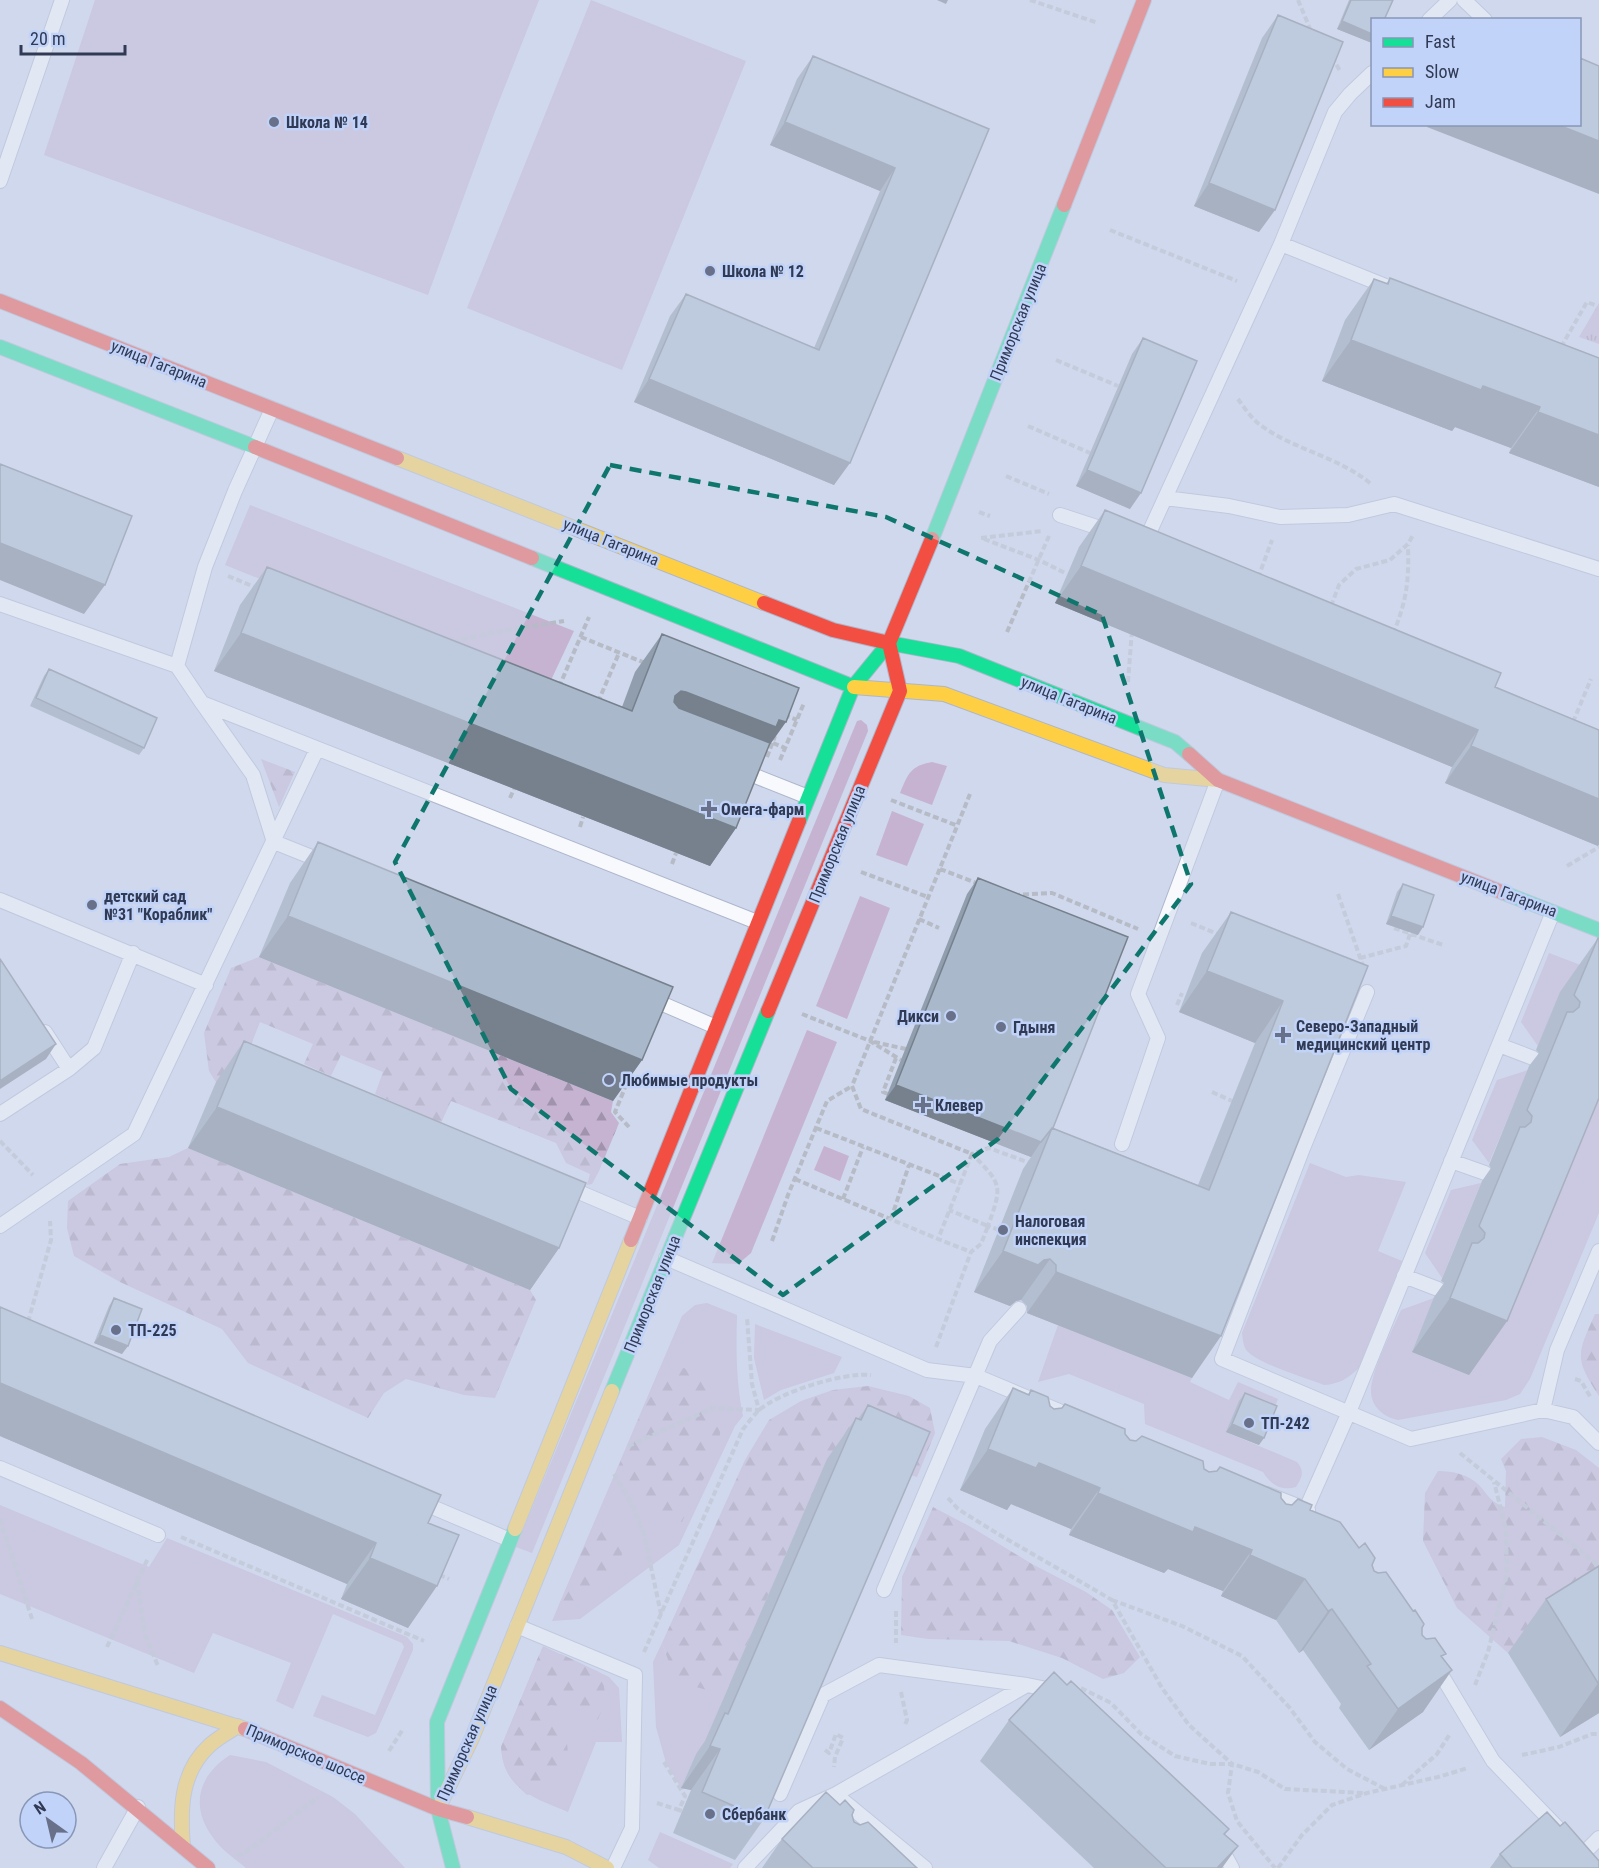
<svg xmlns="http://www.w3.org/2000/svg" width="1599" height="1868" font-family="'Roboto Condensed',sans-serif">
	<defs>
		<pattern id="forest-firs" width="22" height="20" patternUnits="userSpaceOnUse" patternTransform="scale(1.5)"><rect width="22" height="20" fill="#c6b3d2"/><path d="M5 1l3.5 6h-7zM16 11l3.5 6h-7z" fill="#a193ad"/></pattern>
		<pattern id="park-tufts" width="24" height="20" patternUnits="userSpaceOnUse" patternTransform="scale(1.5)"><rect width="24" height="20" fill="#c6b3d2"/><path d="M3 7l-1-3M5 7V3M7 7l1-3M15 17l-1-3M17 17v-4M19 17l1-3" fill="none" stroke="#a193ad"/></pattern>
	</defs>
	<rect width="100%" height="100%" fill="#cfd8ec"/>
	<path fill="#c6b3d2" d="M95 0H539L494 114 428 295 44 155Z
		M591 0 746 61 622 370 467 308Z
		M250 505 574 631 545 693 225 565Z
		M861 720 867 725 868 731 532 1553 516 1547 857 721Z
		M932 762 947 766 932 805 900 793C908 774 910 766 932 762Z
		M892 811 924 824 907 866 876 855Z
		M860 896 890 908 847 1019 816 1006Z
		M1549 953 1599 972 1560 993 1538 1046 1521 1022Z
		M807 1030 837 1042 751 1253 738 1264 712 1263Z
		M1599 1061V1213L1530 1379 1520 1394 1506 1400 1398 1420C1383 1417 1371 1406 1371 1391 1371 1371 1393 1329 1401 1310L1434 1298 1412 1352 1469 1375Z
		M1528 1070 1489 1163 1472 1140 1497 1080Z
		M824 1146 849 1156 840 1181 814 1170Z
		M1310 1163 1346 1177 1359 1175 1406 1182 1378 1251 1402 1261 1359 1368C1348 1378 1340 1384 1324 1385 1306 1378 1259 1364 1247 1351 1243 1346 1243 1339 1242 1333Z
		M1481 1183 1442 1278 1425 1253 1451 1190Z
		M707 1303 737 1315C736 1350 736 1382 743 1416L735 1426 679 1545 580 1619 552 1621 682 1316 695 1305Z
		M755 1324 842 1357 834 1373 781 1390 764 1400 754 1358Z
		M1058 1325 1192 1378 1190 1382 1229 1400 1238 1382 1278 1399 1272 1414 1226 1432 1297 1462C1305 1472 1302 1477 1296 1487 1281 1491 1271 1485 1263 1472L1145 1424 1144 1404 1069 1374 1038 1382Z
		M0 1505 149 1567 167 1538 407 1637 413 1644V1650L376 1733 368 1737 313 1716 322 1695 375 1715 404 1647 402 1643 333 1614 293 1709 276 1701 291 1663 213 1633 194 1673 0 1594Z
		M662 1643 669 1663 729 1685 708 1735 713 1738 696 1754 681 1788 666 1763 656 1727 653 1662Z
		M543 1646 609 1677 619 1688 622 1742H596L568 1812C533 1797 504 1790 501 1747Z
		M230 1755 266 1762 333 1797 355 1814 405 1868H246C235 1859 222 1850 214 1839 190 1808 197 1776 230 1755Z
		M660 1832 733 1864 730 1868H659L648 1860Z"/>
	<path fill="url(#forest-firs)" d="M261 759 295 772 279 807Z
		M259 957 613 1101 611 1112 619 1123 599 1171 592 1184 587 1185 590 1174 566 1163 556 1143 451 1101 441 1123 375 1094 383 1072 341 1055 331 1076 304 1064 313 1044 260 1022 243 1065 228 1088 216 1082 209 1071 204 1033 231 968Z
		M188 1148 530 1290 536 1300 495 1398 464 1395 406 1379 384 1393 368 1418 248 1363 222 1329 120 1282 74 1256 67 1228 68 1201 120 1164 169 1157Z
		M1595 1314H1599V1396C1574 1357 1577 1355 1595 1314Z
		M675 1364C701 1375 705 1380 712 1406 714 1414 720 1425 720 1433 720 1452 691 1502 682 1522L658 1519 644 1512 617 1470 659 1370Z
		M868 1386 909 1396 930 1408 935 1433 917 1477 902 1473 795 1533 741 1658 735 1687 729 1685 718 1693 685 1684 669 1663 662 1643 745 1460 769 1420 801 1401 833 1390Z
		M1542 1437 1576 1450 1599 1468V1569L1586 1605 1508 1653 1457 1608 1423 1541 1425 1493 1438 1471C1452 1471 1468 1474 1479 1485 1489 1496 1489 1501 1505 1507L1506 1471 1501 1459 1521 1439Z
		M933 1507 971 1527 1032 1564 1086 1592 1112 1610 1140 1657 1124 1673 1103 1679 1062 1658 1009 1641 928 1639 901 1635 902 1577Z
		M609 1525 620 1532 622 1551 621 1571C604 1588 585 1611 559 1605L584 1547Z
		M561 1654 599 1672 603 1680 606 1701 598 1719 588 1724 567 1709 551 1705 544 1711 555 1731 567 1743 569 1764 547 1791 527 1795C510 1779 503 1771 501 1747L539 1655Z"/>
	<path fill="url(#park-tufts)" d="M1599 303V344L1579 337Z"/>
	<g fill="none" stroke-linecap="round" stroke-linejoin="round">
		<g stroke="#adb6cb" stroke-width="16">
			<path id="lane" d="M1464 0 1485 20
				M1429 20 1450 0
				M0 181 62 0
				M1281 244 1388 287
				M1165 498 1229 506 1280 517 1348 515 1394 504 1599 569
				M1060 515 1109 531
				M1144 544 1281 244 1335 112 1350 94 1372 73
				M0 604 177 666
				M202 703 177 666 205 567 235 491 272 409
				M740 770 808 797
				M324 862 274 842 253 775 202 703 757 922
				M0 900 206 985
				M1367 992 1303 1148 1222 1359 1411 1439 1543 1410
				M649 998 716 1027
				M45 1032 69 1069
				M1499 1045 1533 1058
				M0 1114 69 1069 94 1048 133 953
				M1122 1144 1158 1038 1138 994 1218 780
				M1451 1161 1485 1173
				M567 1187 640 1218
				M0 1226 134 1134 317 749
				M1599 1251 1557 1350 1543 1410 1573 1417 1599 1443
				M666 1258 927 1370 976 1376 1071 1416
				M1404 1276 1438 1289
				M0 1468 158 1535
				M1267 1494 1308 1510
				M418 1501 510 1540
				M1306 1509 1349 1412 1553 912
				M884 1590 990 1341 1019 1309
				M517 1626 635 1675 632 1828 613 1868
				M1436 1666 1493 1761 1557 1827
				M780 1794 823 1695 879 1665 1027 1685 1057 1691
				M841 1799 925 1868
				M1220 1846 1232 1868
				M104 1868 138 1807
				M745 1868 799 1811 836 1794 1027 1685
				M1569 1868 1599 1838"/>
		</g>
		<g stroke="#adb6cb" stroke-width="16">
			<path id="fast" d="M0 347 255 447
				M932 539 1064 205
				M532 558 854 687
				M799 821 853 687 889 643 959 656 1175 742 1189 754
				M1504 893 1599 930
				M612 1391 768 1011
				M453 1868 438 1809 437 1722 515 1529"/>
		</g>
		<g stroke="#adb6cb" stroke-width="16">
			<path id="slow" d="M397 458 764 603
				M854 687 944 694 1164 775 1218 780
				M515 1529 631 1240
				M0 1653 245 1729
				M438 1809 472 1738 612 1391
				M467 1817 566 1847 607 1868
				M183 1847C180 1810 180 1772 210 1745 219 1737 229 1732 238 1726"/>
		</g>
		<g stroke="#adb6cb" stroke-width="16">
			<path id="jam" d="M1064 205 1144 0
				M0 301 397 458
				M255 447 532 558
				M764 603 833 630 889 643
				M1189 754 1218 780 1504 893
				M768 1011 900 691 889 643 932 539
				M631 1240 799 821
				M0 1708 81 1763 208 1868
				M245 1729 438 1809 467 1817"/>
		</g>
		<path stroke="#b6bbc6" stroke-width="4" stroke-dasharray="6 3" stroke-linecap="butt" d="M1030 0 1098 23
			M1298 0 1311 31
			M1332 57 1340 71
			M1110 230 1237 281
			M1561 347 1587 302 1597 306
			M1056 360 1118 386
			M1238 399C1244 407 1251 418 1259 424 1293 450 1338 456 1371 484
			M1028 426 1090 453
			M1006 476 1049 494
			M979 512 990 516
			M981 538 1042 531
			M984 539 1039 560 1067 574
			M228 576 257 588
			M1258 578 1272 540
			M1331 606 1339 585 1356 569 1390 560 1408 544 1413 535
			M1007 632 1049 536
			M1393 634C1407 600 1409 581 1408 545
			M581 637 645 663
			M453 642 490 633 564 621
			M1128 682 1132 629
			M559 687 589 617
			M598 702 619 653
			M784 715 797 720
			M1573 722 1591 679
			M773 743 785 748
			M767 757 775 736
			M780 760 804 703
			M970 794 852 1086 861 1109 972 1154 938 1239 971 1252
			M510 798 514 789
			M891 800 958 826
			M580 827 583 817
			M672 864 676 853
			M1567 866 1599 847
			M940 869 979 884
			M861 872 928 897
			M1338 894 1364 969
			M1014 895 1052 893 1138 929
			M919 919 939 928
			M1191 923 1220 935
			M1394 928 1443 945
			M1360 958 1406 946 1410 934
			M1177 1005 1182 993
			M802 1014 870 1041 901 1060
			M874 1042 906 1049
			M1212 1092 1232 1101
			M888 1094 883 1092 896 1058
			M629 1127 615 1112 629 1078
			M816 1128 960 1184
			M0 1141 33 1175
			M795 1179 938 1239
			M843 1199 863 1147
			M891 1219 909 1165
			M999 1230 988 1226C1002 1186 1003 1185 972 1154L989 1148 1030 1163
			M772 1241 788 1195 827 1101 852 1086
			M28 1322 51 1240 50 1221
			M936 1347 971 1252 981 1244 988 1226 949 1210
			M1575 1379 1581 1381 1591 1398
			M628 1446 713 1408 759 1410 752 1384 747 1318
			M1460 1453 1599 1566
			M614 1474 632 1504 644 1534 661 1614
			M948 1498 958 1509 998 1534 1112 1600 1162 1688 1189 1725 1232 1764 1228 1793 1237 1821 1275 1868
			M0 1519 32 1619
			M181 1537 424 1641
			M439 1575 449 1579
			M137 1581 145 1635 158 1666
			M1112 1600 1182 1626 1242 1656 1289 1707 1315 1742 1347 1769 1385 1789
			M896 1611V1643
			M107 1647 148 1558
			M644 1652 743 1429C748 1423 753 1416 758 1411 779 1392 844 1372 871 1375
			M1475 1685 1488 1652 1507 1574 1506 1529 1494 1482
			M1081 1688 1111 1703 1141 1734 1175 1756 1210 1764H1232L1258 1772 1285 1789 1364 1793
			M901 1692 907 1720 905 1725
			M825 1750 829 1753 836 1734 843 1738 835 1757 834 1767
			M389 1751 403 1729
			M1522 1755 1559 1747 1592 1734H1599
			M664 1762 685 1796 679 1810 682 1811
			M1402 1785 1437 1754 1450 1734
			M657 1803 679 1810
			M237 1856 249 1850 318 1797
			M1278 1868 1302 1835 1332 1805 1367 1793 1438 1777 1468 1768"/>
		<use href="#lane" stroke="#f8f9fc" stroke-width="14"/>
		<use href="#fast" stroke="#16e098" stroke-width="14"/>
		<use href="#slow" stroke="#ffcf43" stroke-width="14"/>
		<use href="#jam" stroke="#f24e42" stroke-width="14"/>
	</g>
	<path fill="#919eae" d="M1349 0H1393L1372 43 1337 29Z
		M1278 15 1259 232 1194 206 1262 38Z
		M813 56 989 129 834 485 634 402 670 316 686 294 814 348 880 191 770 145 797 79Z
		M1390 278 1599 358V487L1509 453 1511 448 1455 427 1452 431 1322 381 1345 320 1374 279 1386 284Z
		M1143 338 1130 509 1076 486 1132 354Z
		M1105 510 1495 687 1599 730V844L1598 846 1445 783 1452 767 1055 603 1079 547Z
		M267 567 622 707 635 672 662 634 768 747 736 828 710 866 214 671 240 605Z
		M49 669 144 748 139 755 30 706 44 676Z
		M318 842 642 1060 613 1101 259 957 290 883Z
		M978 878 1053 1128 1198 1185 1255 1043 1179 1012 1202 953 1231 912 1368 966 1192 1378 1027 1313V1306L1021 1300 1016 1301 1010 1306 974 1292 1023 1169 1031 1157 885 1100 967 894Z
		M1403 884 1418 935 1386 924 1397 892Z
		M1598 938 1507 1321 1469 1375 1412 1352 1434 1297 1444 1283 1441 1281 1482 1181 1491 1168 1489 1165 1529 1066 1539 1053 1536 1050 1560 992Z
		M244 1041 559 1248 530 1290 188 1148 216 1082Z
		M114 1298 122 1354 94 1343 109 1306Z
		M1013 1388 1028 1394 1031 1390 1054 1409 1125 1434 1130 1440 1204 1469 1209 1472 1281 1498 1286 1504 1310 1510 1372 1565 1374 1571 1422 1628V1635L1443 1658 1423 1712 1369 1750 1339 1708 1341 1704 1303 1650 1299 1653 1276 1620 1221 1596 1223 1591 1168 1569 1164 1573 1069 1535 1071 1529 1011 1504 1007 1510 960 1490 985 1429Z
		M1245 1393 1259 1445 1226 1432 1239 1401Z
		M868 1405 764 1819 735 1860 673 1833 691 1790 681 1788 696 1754 705 1741 827 1459 856 1418 858 1419Z
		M0 1436 428 1523 408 1628 341 1599 347 1584Z
		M1599 1566V1713L1560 1737 1508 1653 1546 1599Z
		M1067 1685 1229 1829 1225 1834 1222 1868H1094L980 1761 1009 1720Z
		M840 1805 852 1815 854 1822 917 1868H762L782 1839Z
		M1560 1826 1599 1868H1490L1500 1854Z"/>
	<path fill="#76818d" d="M937 0H948L946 4Z
		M1342 21 1372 34V43L1337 29Z
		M785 122 895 168 880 191 770 145Z
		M1429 124H1556L1599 141V194L1427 127Z
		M1209 183 1275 210 1259 232 1194 206Z
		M1351 340 1483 386 1540 407 1511 448 1455 427 1452 431 1322 381Z
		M649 379 850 463 834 485 634 402Z
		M1538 412 1599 435V487L1509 453Z
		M1087 470 1141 493 1130 509 1076 486Z
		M0 543 105 585 84 614 0 580Z
		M1081 566 1478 730 1452 767 1055 603Z
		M241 633 736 828 710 866 214 671Z
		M681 691 686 692 786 722 759 760 648 734 675 696Z
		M1471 746 1599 799V844L1598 846 1445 783Z
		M288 916 642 1060 613 1101 259 957Z
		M1391 916 1423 927 1418 935 1386 924Z
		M1207 971 1283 1001 1255 1043 1179 1012Z
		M56 1044 46 1059 0 1089V1081Z
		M896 1085 1041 1142 1031 1157 885 1100Z
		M217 1107 559 1248 530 1290 188 1148Z
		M1003 1251 1044 1260 1050 1259 1021 1300 1016 1301 1010 1306 974 1292Z
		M1056 1272 1221 1336 1192 1378 1027 1313Z
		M1450 1298 1507 1321 1469 1375 1412 1352Z
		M100 1335 128 1346 122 1354 94 1343Z
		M0 1383 376 1543 347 1584 0 1436Z
		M1232 1424 1264 1438 1259 1445 1226 1432Z
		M988 1449 1039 1463 1100 1488 1071 1529 1011 1504 1007 1510 960 1490Z
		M1098 1493 1195 1527 1252 1550 1223 1591 1168 1569 1164 1573 1069 1535Z
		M1250 1555 1305 1579 1276 1620 1221 1596Z
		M370 1558 437 1586 408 1628 341 1599Z
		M1332 1609 1303 1650 1299 1653 1328 1611Z
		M1452 1670 1423 1712 1369 1750 1398 1709Z
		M1599 1682V1713L1560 1737Z
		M710 1746 720 1749 691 1790 681 1788Z
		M1238 1846 1222 1868H1217Z"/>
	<path fill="#a9b8ca" stroke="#76818d" stroke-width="1.5" d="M1351 0H1393L1384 20H1372V34L1342 21Z
		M1278 15 1343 42 1275 210 1209 183Z
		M813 56 989 129 850 463 649 379 686 294 819 350 895 168 785 122Z
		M1580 58 1599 66V141L1556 124H1580Z
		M1390 278 1599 358V435L1538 412 1540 407 1483 386 1481 390 1351 340 1374 279 1388 284Z
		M1143 338 1197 361 1141 493 1087 470Z
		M0 464 132 516 105 585 0 543Z
		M1105 510 1501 673 1495 687 1599 730V799L1471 746 1478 730 1081 566Z
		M267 567 632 711 662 634 799 688 786 722 779 720 776 727 686 692 681 691 675 696 674 702 679 708 770 743 736 828 241 633Z
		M49 669 157 718 144 748 36 698Z
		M318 842 673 987 642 1060 288 916Z
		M978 878 1128 937 1053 1128H1052L1041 1142 896 1085Z
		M1403 884 1434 895 1423 927 1391 916Z
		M1231 912 1368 966 1221 1336 1056 1272V1265L1050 1259 1044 1260 1038 1265 1003 1251 1052 1128 1209 1190 1283 1001 1207 971Z
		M1598 938H1599V1098L1507 1321 1450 1298 1472 1243H1478L1484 1238 1485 1233 1479 1226 1520 1127H1525L1531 1122 1532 1116 1527 1110 1567 1012H1573L1579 1007 1580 1002 1574 995Z
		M0 959 56 1044 0 1081Z
		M244 1041 586 1183 559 1248 217 1107Z
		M114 1298 142 1309 128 1346 100 1335Z
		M0 1307 441 1495 428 1523 459 1535 437 1586 370 1558 376 1543 0 1383Z
		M1013 1388 1029 1395 1031 1390 1048 1397 1050 1406 1054 1409 1062 1408 1065 1404 1125 1429V1434L1130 1440 1136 1441 1142 1436 1203 1461 1204 1469 1209 1472 1217 1471 1220 1467 1281 1493V1498L1286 1504 1292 1505 1298 1499 1312 1505 1310 1510 1340 1522 1359 1548 1365 1543 1375 1558 1372 1565 1374 1571 1378 1573 1386 1572 1413 1611 1415 1610 1424 1624 1422 1628V1635L1426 1639 1435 1638 1446 1654 1441 1656 1452 1670 1398 1709 1367 1666 1371 1664 1332 1609 1328 1611 1305 1579 1250 1555 1252 1550 1195 1527 1193 1532 1098 1493 1100 1488 1039 1463 1036 1468 988 1449Z
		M1245 1393 1277 1406 1264 1438 1232 1424Z
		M868 1405 930 1432 764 1819 702 1792 720 1749 710 1746 725 1713 728 1714 856 1418 861 1420Z
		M1599 1566V1682L1598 1683 1546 1599Z
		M1054 1672 1067 1685 1071 1681 1229 1829 1224 1834 1238 1846 1217 1868H1166L1009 1720Z
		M826 1792 840 1805 845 1800 854 1810 852 1815 854 1822 860 1825 868 1822 917 1868H813L782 1839Z
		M1547 1812 1560 1826 1565 1822 1599 1861V1868H1512L1500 1854Z"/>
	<path d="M0 0H1599V1868H0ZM610 465 886 517 1102 615 1191 884 998 1139 783 1295 511 1089 395 862Z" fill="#cfd8ec" fill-opacity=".55" fill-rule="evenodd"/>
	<path fill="none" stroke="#0f766e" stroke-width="4.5" stroke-dasharray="12 8" stroke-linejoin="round" d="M610 465 886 517 1102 615 1191 884 998 1139 783 1295 511 1089 395 862Z"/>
	<g fill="#687189" stroke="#c2d3f9" stroke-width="2">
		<circle cx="274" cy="122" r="6"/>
		<circle cx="710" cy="271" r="6"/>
		<path d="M706 800h6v6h6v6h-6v6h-6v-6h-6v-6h6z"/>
		<circle cx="92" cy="905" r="6"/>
		<circle cx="951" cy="1016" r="6"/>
		<circle cx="1001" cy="1027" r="6"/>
		<path d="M1280 1026h6v6h6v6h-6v6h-6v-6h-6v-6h6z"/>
		<circle cx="609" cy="1080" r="6"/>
		<path d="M920 1096h6v6h6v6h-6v6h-6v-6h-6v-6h6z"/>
		<circle cx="1003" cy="1230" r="6"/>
		<circle cx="116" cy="1330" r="6"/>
		<circle cx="1249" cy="1423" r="6"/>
		<circle cx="710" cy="1814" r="6"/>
	</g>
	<g text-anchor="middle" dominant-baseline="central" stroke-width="5" stroke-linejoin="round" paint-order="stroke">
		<g font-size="16" font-weight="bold" fill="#303a54" stroke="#c2d3f9" text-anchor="start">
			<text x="286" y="122">Школа № 14</text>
			<text x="722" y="271">Школа № 12</text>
			<text x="721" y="809">Омега-фарм</text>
			<text x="104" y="896">детский сад<tspan x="104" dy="18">№31 "Кораблик"</tspan></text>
			<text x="939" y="1016" text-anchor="end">Дикси</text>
			<text x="1296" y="1026">Северо-Западный<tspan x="1296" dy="18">медицинский центр</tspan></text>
			<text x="1013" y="1027">Гдыня</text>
			<text x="621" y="1080">Любимые продукты</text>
			<text x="935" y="1105">Клевер</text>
			<text x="1015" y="1221">Налоговая<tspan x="1015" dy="18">инспекция</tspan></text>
			<text x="128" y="1330">ТП-225</text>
			<text x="1261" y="1423">ТП-242</text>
			<text x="722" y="1814">Сбербанк</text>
		</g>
		<g font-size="16" fill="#303a54" stroke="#c2d3f9">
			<text transform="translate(1018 322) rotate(-68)">Приморская улица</text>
			<text transform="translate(159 364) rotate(22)">улица Гагарина</text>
			<text transform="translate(611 542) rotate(22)">улица Гагарина</text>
			<text transform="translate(1069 700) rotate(22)">улица Гагарина</text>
			<text transform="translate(837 844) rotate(-68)">Приморская улица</text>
			<text transform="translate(1509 894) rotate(21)">улица Гагарина</text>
			<text transform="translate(652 1294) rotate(-68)">Приморская улица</text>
			<text transform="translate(467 1743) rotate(-66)">Приморская улица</text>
			<text transform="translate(306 1754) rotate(23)">Приморское шоссе</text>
		</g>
	</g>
	<rect x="1371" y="18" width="210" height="108" fill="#c2d3f9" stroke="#8896b7" stroke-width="1.5"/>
	<rect x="1383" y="38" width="30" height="9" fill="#16e098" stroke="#8896b7" stroke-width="1.5"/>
	<text x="1425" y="48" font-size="18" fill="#303a54">Fast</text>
	<rect x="1383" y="68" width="30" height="9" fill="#ffcf43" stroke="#8896b7" stroke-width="1.5"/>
	<text x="1425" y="78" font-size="18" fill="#303a54">Slow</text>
	<rect x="1383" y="98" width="30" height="9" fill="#f24e42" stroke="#8896b7" stroke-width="1.5"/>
	<text x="1425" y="108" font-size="18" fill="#303a54">Jam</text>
	<g transform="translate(48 1820) rotate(326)"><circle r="28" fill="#c2d3f9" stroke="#8896b7" stroke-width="1.5"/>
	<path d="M0-4.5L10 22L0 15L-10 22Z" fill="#687189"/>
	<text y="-9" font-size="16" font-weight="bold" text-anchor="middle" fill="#303a54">N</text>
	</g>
	<path d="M21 45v9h104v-9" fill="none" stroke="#303a54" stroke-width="3"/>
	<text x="30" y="45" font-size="18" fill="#303a54" stroke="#c2d3f9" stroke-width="4.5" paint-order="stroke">20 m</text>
</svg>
